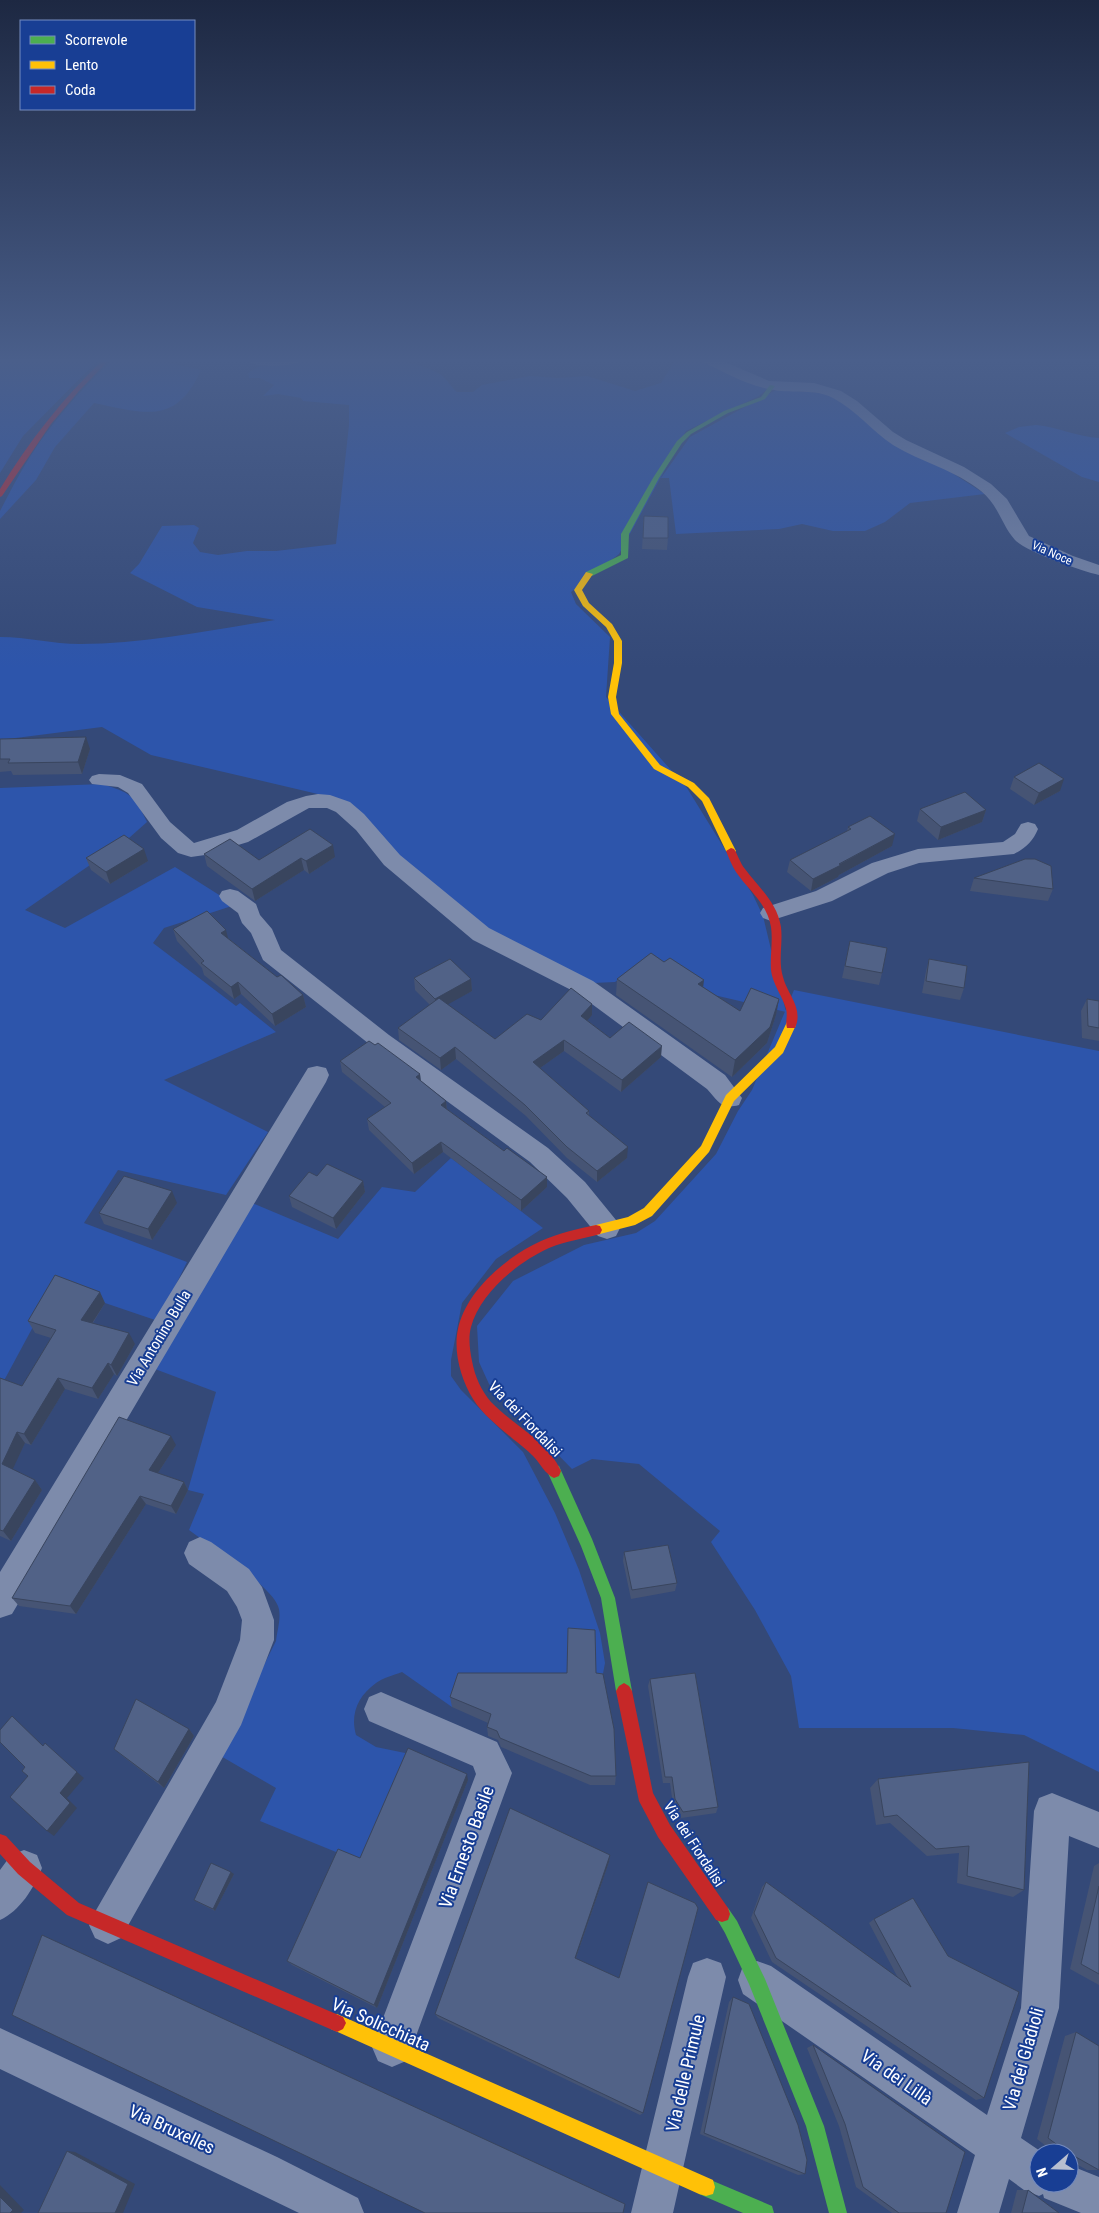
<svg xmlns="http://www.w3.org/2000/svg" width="1099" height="2213" font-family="'Roboto Condensed',sans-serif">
	<rect width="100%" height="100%" fill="#344978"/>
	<path fill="#2d55ab" d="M0 359H99L23 436 0 473Z
		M113 359H153L201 370C176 426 144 413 94 403L55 447 36 480 0 519V511C9 494 18 476 28 460 51 422 82 389 113 359Z
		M306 359C349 359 399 352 438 373 447 378 450 386 457 392H473L482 385 530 376 558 378 587 376 635 391 661 383 676 359H697L767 389 759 396 686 431 619 554 571 592 576 604 610 637 606 697 687 788 753 895 763 916 786 1012 714 995 670 963 637 966 615 982 593 983 481 929 389 849 339 799 151 755 102 727 0 740V637C27 637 53 644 80 644 146 644 211 630 275 620L197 607 130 573 139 564 162 526 194 525 199 528 193 543 200 552 218 555 247 551H276L336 544 349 425V405L303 401 301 398 278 394 263 396 274 385 260 378H249L248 373C265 360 286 364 306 359Z
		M776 390 827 393 985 494 910 503 885 522 865 531H833L802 524 779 529 676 534 669 478H661L690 437Z
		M1036 425C1058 427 1078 437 1099 438V482L1082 477 1005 433 1019 427Z
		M102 784C130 793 134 794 147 822L129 838 25 910 65 928 175 867 235 905 164 928 153 943 236 1006 240 1003 276 1032 164 1080 268 1132 226 1195 118 1170 84 1223 187 1262 158 1321 55 1286 0 1388V788Z
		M794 990 1099 1051V1772L1024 1735 953 1728H799L791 1676 755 1610 711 1542 720 1531 639 1464 592 1459 572 1469 489 1384 479 1362 477 1326 513 1281 584 1245 636 1233 655 1221 716 1154 738 1111 752 1090Z
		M451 1158 543 1228 496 1259 462 1303 451 1360V1376L461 1390 523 1452 555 1513 579 1570 600 1633 605 1663 601 1684 460 1683 452 1707 402 1672C394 1675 383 1678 376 1683 358 1696 350 1714 356 1735L376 1747 410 1754 363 1863 260 1821 276 1788 219 1755 276 1641C277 1631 282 1616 278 1606 270 1585 209 1545 189 1530L204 1494 188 1490 216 1392 155 1369 252 1203 338 1239 382 1187 415 1192Z"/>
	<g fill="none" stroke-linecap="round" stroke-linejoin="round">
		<path fill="#7d8bab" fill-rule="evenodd" d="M244 359H304C296 368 252 368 244 359Z
			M701 359H718L769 381 814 383 841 391 857 401 893 432 906 440 964 467 991 484 1007 499 1029 536 1073 556 1099 565V575C1082 571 1026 552 1015 540 1001 524 999 506 981 491 955 470 921 462 893 445 872 431 856 410 833 398 814 388 794 394 774 390 748 386 726 373 703 362Z
			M99 774 120 775 142 784 170 822 194 843 237 830 287 802 306 796 318 794 330 795 350 802 364 814 400 855 489 928 593 981 725 1075 742 1098 739 1105C721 1110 718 1101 707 1089L577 993 473 940 384 865 356 830 336 812 327 808H309L248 842 205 855 191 857 178 853 161 838 128 793 118 787 92 784 89 780 92 776Z
			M1028 822 1035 824 1038 829C1033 841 1026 848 1014 854L919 863 888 873 832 901 779 918 771 921 763 918 760 913 763 908 816 891 872 863 918 849 1003 842 1015 834 1021 824Z
			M230 889 238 891 256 904 260 915 272 929 281 950 389 1035 548 1148 585 1182 616 1220 620 1228 616 1236 607 1239 598 1236 567 1198 530 1162 373 1047 263 960 251 933 242 923 238 913 222 901 219 896 222 891Z
			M317 1066 326 1068 329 1075 326 1082 12 1614 0 1618V1572L308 1068Z
			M200 1537 211 1542 249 1569 262 1587 274 1620V1640L241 1725 121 1938 108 1944 95 1938 89 1925 95 1912 216 1702 240 1640 242 1620 237 1607 227 1591 189 1564 184 1553 189 1542Z
			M381 1692 497 1742 512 1773 412 2047 406 2061 392 2067 378 2061 372 2047 476 1774 473 1766 369 1721 364 1709 369 1697Z
			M1052 1793 1099 1812V1848L1069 1836 1059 2008 1021 2138 1043 2153H1039V2183H1069V2165L1099 2177V2213H1081L1044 2198 1043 2194 1039 2196 1024 2190 1009 2179 999 2213H957L975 2155 743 1994 738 1980 743 1966 757 1961 771 1966 987 2115 1021 2008 1034 1811 1039 1798Z
			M24 1850 37 1855 42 1868C34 1888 20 1911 0 1920V1870L11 1855Z
			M707 1958 721 1963 726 1977 673 2213H631L688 1977 693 1963Z
			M0 2028 277 2157 358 2198 364 2213H299L0 2069Z"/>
		<path fill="#4caf50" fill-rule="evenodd" d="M770 385 775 386 765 399 728 413 691 434 682 443 659 478 629 534 628 558 592 576H586V572L621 555V534L653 478 677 441 687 432 724 411 761 397Z
			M554 1464 559 1466 592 1539 615 1598 632 1691 629 1696 624 1699 619 1696 616 1691 601 1598 581 1546 547 1471 549 1466Z
			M722 1906 728 1908 737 1921 765 1979 824 2126 847 2213H829L806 2126 749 1984 725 1933 714 1914 716 1908Z
			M706 2178 772 2206 774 2213H743L699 2194 697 2187 699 2180Z"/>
		<path fill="#ffc107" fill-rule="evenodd" d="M586 572 593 574 582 590 589 603 612 624 622 641V663L616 697 619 714 660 765 694 783 709 798 736 851 734 853H728L726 851 702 801 688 787 654 769 611 714 608 697 614 663V641L606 627 583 606 574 590Z
			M791 1021 796 1025 783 1053 734 1101 709 1152 652 1216 635 1225 596 1235 592 1234 590 1230 592 1226 628 1217 644 1208 701 1146 726 1095 775 1047 787 1022Z
			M337 2014 713 2180 715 2187 713 2194 706 2196 699 2194 331 2029 328 2023 331 2017Z"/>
		<path fill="#c62828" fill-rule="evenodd" d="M104 359H110L79 391 51 424 2 496 0 497V489C29 441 63 398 104 359Z
			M731 848 734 849C738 855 740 863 745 869 759 888 777 902 781 927 783 944 778 961 783 977 787 994 804 1008 795 1028H787C785 1022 788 1015 786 1009 782 995 772 983 771 970 770 956 773 941 771 927 767 903 749 891 736 872 732 866 729 858 726 851Z
			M596 1225 600 1226 602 1230 600 1234C583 1239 566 1241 549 1248 518 1262 480 1293 471 1327 468 1338 470 1351 472 1361 475 1377 481 1390 491 1402 513 1425 548 1441 561 1471L559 1476 554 1478C545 1474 540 1463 533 1456 527 1450 520 1444 513 1439 499 1427 483 1415 473 1399 461 1379 453 1352 458 1329 466 1291 507 1256 541 1241 559 1233 577 1229 596 1225Z
			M624 1683 629 1686 632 1691 653 1793 670 1825 728 1908 730 1914 728 1920 722 1922 716 1920 658 1837 639 1801 616 1691 619 1686Z
			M0 1834 6 1836 30 1862 79 1903 343 2017 346 2023 343 2029 337 2032 67 1915 18 1874 0 1854Z"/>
	</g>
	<path fill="#465474" d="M644 516 668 538 667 550 642 549Z
		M0 739 90 749 82 774 13 775 11 771 0 772Z
		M1014 777 1060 791 1034 805 1010 789Z
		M920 809 986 810 982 822 938 840 917 821Z
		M848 827 892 846 839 875 838 877 811 891 787 872 790 860 847 831Z
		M204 854 259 860 335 857 309 874 304 870 255 901 207 866Z
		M86 858 148 861 110 884 91 870Z
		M974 878 1053 889 1048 901 970 891Z
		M173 929 228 938 277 977 303 995 306 1007 275 1026 241 994 234 999 204 975 202 968 177 941Z
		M850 941 882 973 879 985 842 978Z
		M929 959 964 988 960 1000 922 993 926 971Z
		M414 978 471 979 472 991 447 1004 495 1039 541 1020 592 1015 587 1020 610 1038 661 1057 621 1092 564 1051 540 1068 589 1111V1116L627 1158 597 1182 567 1158 526 1116 456 1059 441 1070 399 1040 398 1028 430 1005 415 990Z
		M617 979 703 987 740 1011 779 999 776 1015 767 1043 732 1077 616 995Z
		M1087 999 1099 1001V1041L1082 1038 1081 1011Z
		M375 1045 420 1074 421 1081 446 1101 447 1109 504 1151 547 1177V1187L521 1211 443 1152 414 1174 369 1130 367 1119 385 1107 342 1072 340 1061Z
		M317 1176 363 1181 365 1192 336 1229 292 1207 289 1196Z
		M177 1203 152 1240 104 1224 99 1213Z
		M105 1303 93 1323 135 1344 117 1376 114 1374 98 1399 65 1389 31 1445 25 1443 12 1469 35 1480 42 1490 11 1541 0 1536V1378L22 1386 51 1338 35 1333 28 1321Z
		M176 1445 158 1473 184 1482 188 1490 176 1514 146 1504 76 1614 19 1606 12 1598Z
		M624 1552 677 1583 675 1591 631 1599 623 1561Z
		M596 1673 616 1776 615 1785H590L501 1747 498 1740 488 1736 487 1727 488 1723 452 1707 450 1697Z
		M650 1679 718 1807 716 1813 681 1818 673 1805 670 1783H663L648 1686Z
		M189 1729 194 1736 164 1788 121 1755 114 1749Z
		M1029 1762 1024 1890 1013 1897 957 1883 959 1853 927 1856 890 1823 876 1825 870 1788 878 1779Z
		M468 1780 377 2008 292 1965 287 1961 360 1858Z
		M610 1855 609 1862 576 1958 643 2113 640 2115 438 2018 435 2014Z
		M1099 1863V1985L1070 1969 1094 1866Z
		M234 1874 215 1911 197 1902 194 1900Z
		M766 1882 898 1978 869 1923 874 1919 984 2098 976 2100 772 1962 751 1918 762 1887Z
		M733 1997 805 2174 798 2175 700 2134 729 2002Z
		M1076 2032 1099 2170H1087L1069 2160V2153H1055L1037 2139 1065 2036Z
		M813 2045 946 2213H892L856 2187 839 2126 807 2048Z
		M1017 2190H1028L1059 2213H1011Z"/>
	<path fill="#39455e" d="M86 737 90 749 82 774 78 762Z
		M1064 779 1060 791 1034 805 1039 793Z
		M986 810 982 822 938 840 941 827Z
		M895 834 892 846 839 875 838 877 811 891 813 879Z
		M333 845 335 857 309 874 306 861Z
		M144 849 148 861 110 884 106 872Z
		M301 858 304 870 255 901 252 889Z
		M226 930 229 942 221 933Z
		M471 979 472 991 436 1011 435 999Z
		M704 980 702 997 698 984Z
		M238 982 241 994 234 999 231 987Z
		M303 995 306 1007 275 1026 272 1014Z
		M779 999 776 1015 767 1043 732 1077 735 1060Z
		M592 1004V1015L581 1028V1016Z
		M564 1040V1051L533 1073V1062Z
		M662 1046 661 1057 621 1092 622 1080Z
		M455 1047 456 1059 441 1070 440 1058Z
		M420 1074 421 1085 416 1077Z
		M446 1101 447 1112 441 1105Z
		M441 1142 443 1152 414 1174 412 1163Z
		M628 1147 627 1158 597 1182V1171Z
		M547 1177V1187L521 1211V1200Z
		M363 1181 365 1192 336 1229 333 1218Z
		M172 1191 177 1203 152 1240 148 1229Z
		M100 1292 105 1303 87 1331 81 1320Z
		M129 1333 135 1344 117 1376 111 1365Z
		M108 1363 114 1374 98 1399 92 1388Z
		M58 1378 65 1389 31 1445 24 1434Z
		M17 1432 25 1443 10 1475 2 1464Z
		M171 1436 176 1445 154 1479 149 1470Z
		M35 1480 42 1490 11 1541 3 1531Z
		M184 1482 188 1490 176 1514 171 1506Z
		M140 1496 146 1504 76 1614 70 1606Z
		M189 1729 194 1736 164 1788 158 1782Z
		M77 1772 84 1778 67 1798 77 1808 54 1836 47 1831 60 1793Z
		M467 1774 468 1780 377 2008 374 2005Z
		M610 1855 609 1862 574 1963 575 1958Z
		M231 1872 234 1874 215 1911 213 1909Z
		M67 2151 75 2152 135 2184 123 2213H115Z
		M0 2185 24 2210 21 2213H10L0 2197Z"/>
	<path fill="#516287" stroke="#39455e" d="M644 516 668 517V538H643Z
		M86 737 78 762 8 763 10 759H0V739Z
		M1039 763 1064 779 1039 793 1014 777Z
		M965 792 986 810 941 827 920 809Z
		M870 816 895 834 839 864 841 865 813 879 790 860 851 829 848 827Z
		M310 829 333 845 306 861 301 858 252 889 204 854 230 839 259 860Z
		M124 835 144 849 106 872 86 858Z
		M1025 859H1035L1051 866 1053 889 974 878Z
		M207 911 226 930 221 933 277 977 281 975 303 995 272 1014 238 982 231 987 201 963 204 961 173 929Z
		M850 941 887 948 882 973 845 966Z
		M651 953 664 962 670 958 704 980 698 984 740 1011 751 988 779 999 770 1027 735 1060 617 979Z
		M450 959 471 979 435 999 414 978Z
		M929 959 967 966 964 988 926 981Z
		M571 988 592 1004 581 1016 610 1038 629 1022 662 1046 622 1080 564 1040 533 1062 589 1111 586 1113 628 1147 597 1171 567 1147 525 1105 455 1047 440 1058 398 1028 439 998 495 1039 527 1014 541 1020Z
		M1087 999 1099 1001V1028L1088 1026Z
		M369 1041 375 1045 378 1043 420 1074 416 1077 446 1101 441 1105 504 1151 507 1148 547 1177 521 1200 441 1142 412 1163 367 1119 391 1103 340 1061Z
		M327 1164 363 1181 333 1218 289 1196 309 1172 317 1176Z
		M124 1176 172 1191 148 1229 99 1213Z
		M55 1275 100 1292 81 1320 129 1333 111 1365 108 1363 92 1388 58 1378 24 1434 17 1432 2 1464 35 1480 3 1531 0 1530V1378L22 1386 56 1330 28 1321Z
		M119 1417 171 1436 149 1470 184 1482 171 1506 140 1496 70 1606 12 1598Z
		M668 1545 677 1583 632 1590 624 1552Z
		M568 1628 595 1630 596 1673 603 1674 614 1729 616 1776H591L500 1738 497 1731 487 1727 491 1714 450 1697 458 1673H567Z
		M695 1673 718 1807 683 1812 675 1799 672 1777H665L650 1679Z
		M136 1699 189 1729 158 1782 114 1749Z
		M12 1716 43 1746 45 1743 77 1772 60 1793 70 1803 47 1831 10 1797 28 1776 22 1771 25 1767 0 1742V1730Z
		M408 1748 467 1774 374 2005 287 1961 338 1849 360 1858Z
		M1029 1762 1024 1890 967 1876 969 1846 936 1849 897 1815 884 1817 878 1779Z
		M510 1808 610 1855 575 1958 619 1978 648 1882 695 1903 698 1908 643 2113 435 2014Z
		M211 1863 231 1872 213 1909 194 1900Z
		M766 1882 911 1987 874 1919 913 1898 948 1956 1019 1992 984 2098 776 1958 754 1913Z
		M1099 1886V1974L1081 1964Z
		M42 1935 625 2204 623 2213H425L12 2015Z
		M733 1997 749 2004 798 2125 807 2160 805 2174 704 2133Z
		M1076 2032 1099 2046V2170L1067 2152 1048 2138Z
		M813 2045 965 2152 946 2213H899L863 2187 845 2124Z
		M67 2151 128 2184 115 2213H38Z
		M1028 2190 1059 2213H1022Z
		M0 2197 13 2210 10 2213H0Z"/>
	<linearGradient id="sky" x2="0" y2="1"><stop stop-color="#1d2842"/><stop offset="0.54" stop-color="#4a5f8b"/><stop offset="1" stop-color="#4a5f8b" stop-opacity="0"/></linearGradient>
	<rect width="1099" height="668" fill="url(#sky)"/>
	<g text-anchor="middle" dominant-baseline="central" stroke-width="4" stroke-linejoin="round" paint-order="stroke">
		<g font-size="12" fill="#fff" stroke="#183e94">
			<text transform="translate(1052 553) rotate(24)">Via Noce</text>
		</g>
		<g font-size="15" fill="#fff" stroke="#183e94">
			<text transform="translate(159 1338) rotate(-59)">Via Antonino Bulla</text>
			<text transform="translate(525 1419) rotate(46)">Via dei Fiordalisi</text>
			<text transform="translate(694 1844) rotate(57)">Via dei Fiordalisi</text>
		</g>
		<g font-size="18" fill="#fff" stroke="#183e94">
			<text transform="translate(466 1847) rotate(-70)">Via Ernesto Basile</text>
			<text transform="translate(381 2024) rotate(24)">Via Solicchiata</text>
			<text transform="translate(1023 2059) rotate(-74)">Via dei Gladioli</text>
			<text transform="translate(685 2073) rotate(-77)">Via delle Primule</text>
			<text transform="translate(897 2077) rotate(35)">Via dei Lillà</text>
			<text transform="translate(172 2129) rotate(25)">Via Bruxelles</text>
		</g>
	</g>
	<rect x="20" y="20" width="175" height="90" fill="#183e94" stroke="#748bbf"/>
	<rect x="30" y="36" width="25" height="8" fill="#4caf50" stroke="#748bbf"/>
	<text x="65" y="45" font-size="15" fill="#ffffff">Scorrevole</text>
	<rect x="30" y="61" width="25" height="8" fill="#ffc107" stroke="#748bbf"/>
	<text x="65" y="70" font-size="15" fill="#ffffff">Lento</text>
	<rect x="30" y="86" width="25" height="8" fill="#c62828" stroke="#748bbf"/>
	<text x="65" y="95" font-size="15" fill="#ffffff">Coda</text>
	<g transform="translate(1054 2168) rotate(250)"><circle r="24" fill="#183e94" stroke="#748bbf"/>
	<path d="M0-4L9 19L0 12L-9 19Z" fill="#b8bfd0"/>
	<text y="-8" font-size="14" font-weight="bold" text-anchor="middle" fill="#ffffff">N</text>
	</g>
</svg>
